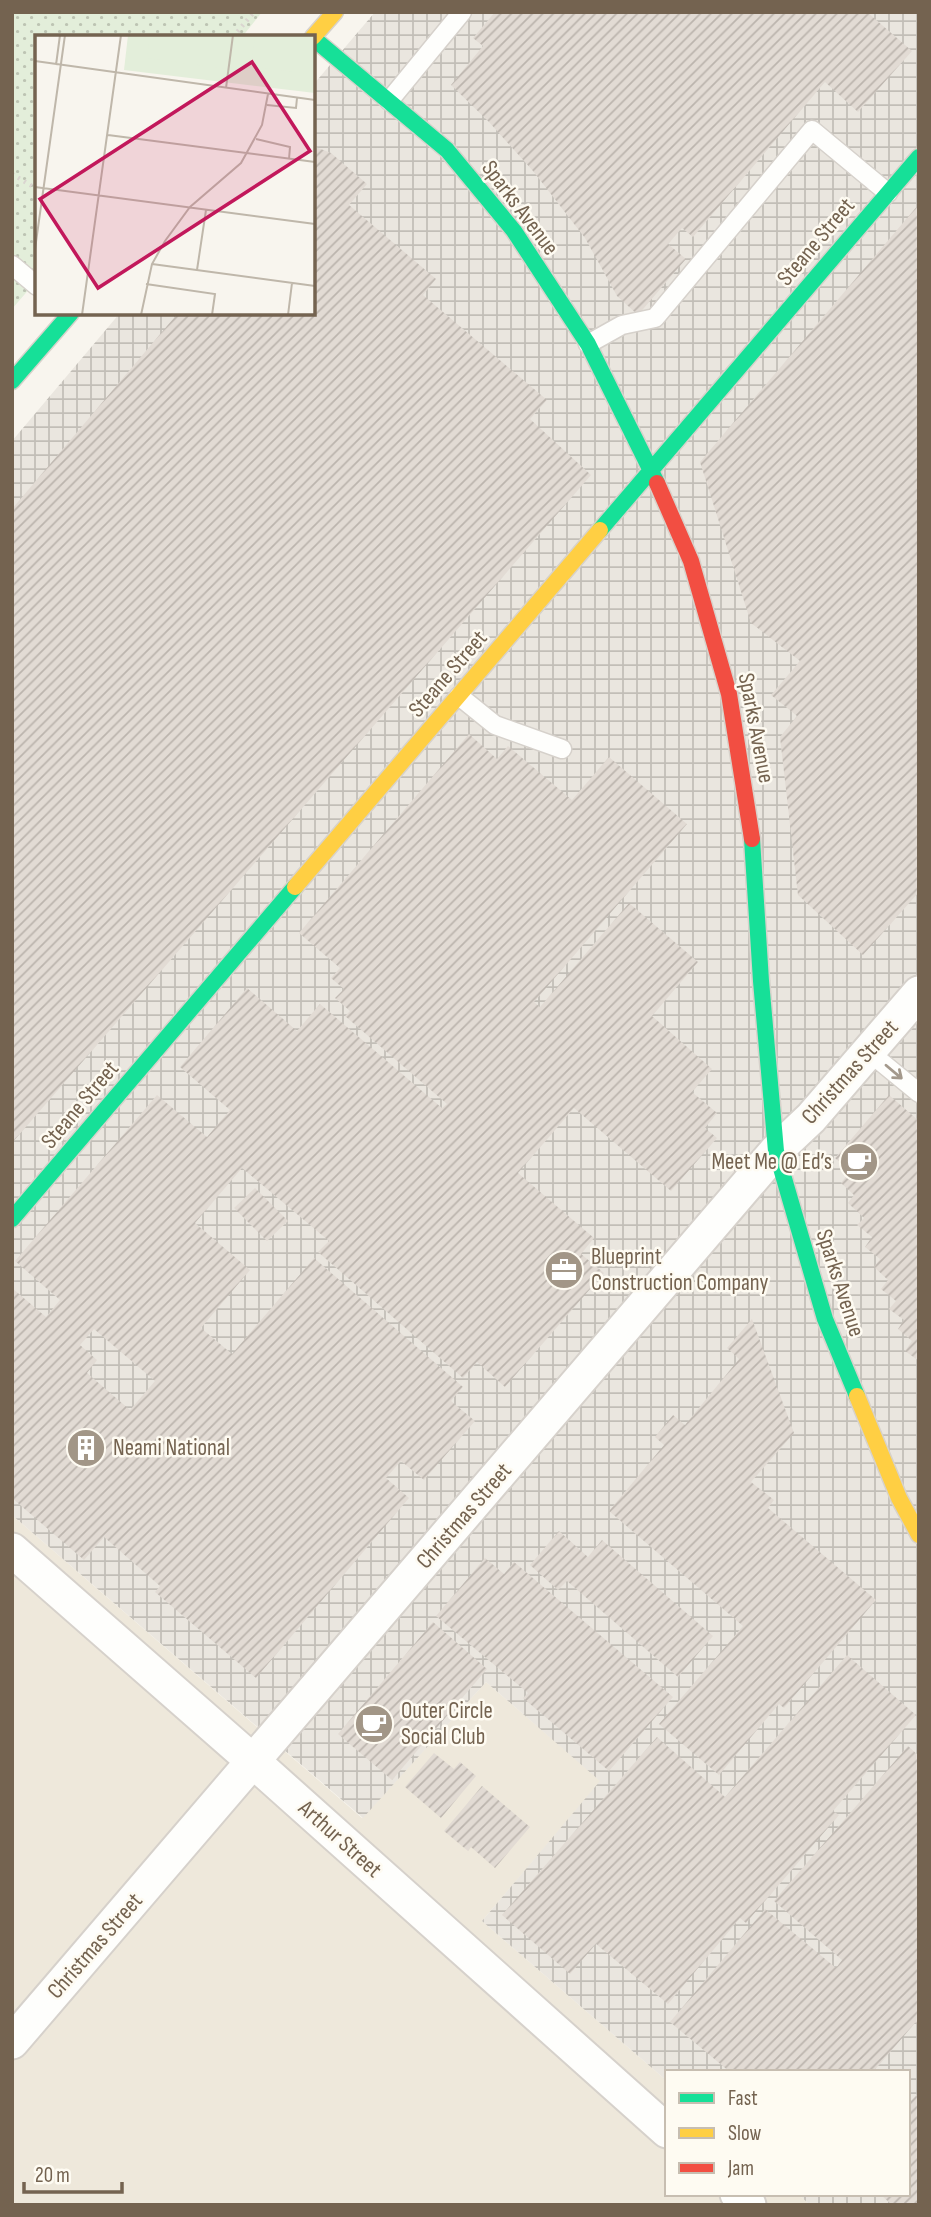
<svg xmlns="http://www.w3.org/2000/svg" width="931" height="2217" font-family="'Sofia Sans Condensed',sans-serif">
	<defs>
		<pattern id="industrial-grid" width="8" height="8" patternUnits="userSpaceOnUse" patternTransform="scale(1.75)"><rect width="8" height="8" fill="#eae6df"/><path d="M0 4h8M4 0v8" fill="none" stroke="#c2beb7"/></pattern>
		<pattern id="grass-dots" width="8" height="8" patternUnits="userSpaceOnUse" patternTransform="scale(1.75)"><rect width="8" height="8" fill="#e3eeda"/><path d="M2 2h.1M6 6h.1" fill="none" stroke="#bdc4b3" stroke-width="1.8" stroke-linecap="round"/></pattern>
		<pattern id="building-hatch" width="6" height="6" patternUnits="userSpaceOnUse" patternTransform="scale(1.75)"><rect width="6" height="6" fill="#e2dbd4"/><path d="M-1 1l2-2M0 6l6-6M5 7l2-2" fill="none" stroke="#bcb5ae"/></pattern>
	</defs>
	<rect width="100%" height="100%" fill="#f8f5ee"/>
	<path fill="#eee8db" d="M12 1515 362 1818 486 1682 601 1781 482 1921 667 2081V2194H798L810 2205H12Z"/>
	<path fill="url(#industrial-grid)" d="M375 12H919V2205H810L798 2194H908V2072H667V2081L482 1921 600 1781 486 1682 363 1818 12 1515V441L120 313H313V85Z"/>
	<path fill="url(#grass-dots)" d="M12 12H262L242 37H37V280L12 309Z"/>
	<path fill="url(#building-hatch)" fill-rule="evenodd" d="M495 12H867L912 51 858 112 825 82 693 237 682 228 668 244 686 259 638 315 617 296 585 238 533 171 489 122 451 85 483 46 473 38Z
		M313 146 331 153 367 184 349 205 436 279 423 295 547 400 530 419 591 475 12 1143V509L178 313H313Z
		M919 204V892L863 955 798 895 780 737 797 716 771 695 800 661 751 623 700 462Z
		M469 734 497 759 508 746 572 800 609 757 687 824 534 1002 540 1007 629 903 698 962 652 1016 712 1069 692 1092 717 1113 705 1128 717 1138 671 1191 574 1108 518 1173 594 1238 581 1254 604 1273 505 1387 477 1362 463 1378 318 1252 329 1241 242 1168 195 1223 250 1270 201 1328 232 1354 314 1258 463 1387 451 1401 475 1421 424 1480 401 1461 386 1478 409 1498 256 1678 155 1592 160 1586 104 1537 84 1560 12 1498V1288L46 1317 60 1300 15 1261 157 1095 207 1137 230 1110 180 1067 247 988 297 1031 320 1004 442 1108 447 1104 345 1016 350 1011 335 998 344 989 331 978 340 968 299 933ZM94 1329 155 1381 130 1410 87 1373 97 1360 80 1345Z
		M889 1095 919 1121V1361L905 1351 912 1341 898 1329 904 1320 889 1309 896 1301 881 1289 888 1280 874 1267 880 1259 865 1247 872 1237 857 1225 864 1218 848 1203 854 1195 841 1183 850 1171 835 1158Z
		M255 1188 288 1221 267 1241 234 1208Z
		M752 1319 794 1433 751 1482 774 1500 768 1508 876 1600 784 1708 779 1704 719 1775 659 1724 743 1626 609 1511 664 1445 655 1437 673 1415 685 1425 739 1359 727 1348Z
		M559 1531 588 1557 602 1540 713 1636 678 1677 567 1581 558 1590 530 1565Z
		M485 1558 504 1574 514 1562 673 1697 609 1771 523 1698 528 1693 436 1616Z
		M433 1622 487 1669 392 1780 338 1734Z
		M847 1655 916 1715 833 1811 839 1815 746 1923 740 1918 668 2004 596 1944 570 1974 502 1915 657 1737 725 1797Z
		M908 1746 919 1756V2026L915 2023 873 2072H730L670 2022 765 1909 836 1968 842 1960 774 1901Z
		M434 1753 454 1769 460 1762 476 1776 441 1818 405 1787Z
		M482 1786 530 1827 495 1868 471 1847 468 1851 444 1831Z
		M919 2092V2205H892L880 2194H908V2104Z"/>
	<g fill="none" stroke-linecap="round" stroke-linejoin="round">
		<g stroke="#d6d1cb" stroke-width="21">
			<path id="lane" d="M389 101 462 12
				M12 265 37 286
				M588 344 622 325 655 318 812 130 888 193
				M459 696 495 725 562 749
				M869 1052 919 1093"/>
		</g>
		<g stroke="#d6d1cb" stroke-width="37">
			<path id="street" d="M12 1550 254 1762 667 2131
				M12 2042 776 1151 811 1118 919 993
				M737 2194 749 2205"/>
		</g>
		<g stroke="#d7d2cb" stroke-width="19">
			<path id="fast" d="M313 38 447 150 514 231 588 344 657 483
				M12 381 71 313
				M600 530 919 157
				M752 839 761 981 776 1151 825 1319 857 1396
				M12 1219 295 887"/>
		</g>
		<g stroke="#d7d2cb" stroke-width="19">
			<path id="slow" d="M313 37 335 12
				M295 887 600 530
				M857 1396 899 1498 919 1535"/>
		</g>
		<g stroke="#d7d2cb" stroke-width="19">
			<path id="jam" d="M657 483 691 561 729 694 752 839"/>
		</g>
		<path stroke="#dad5d0" stroke-width="4.5" stroke-dasharray="2 5" stroke-linecap="butt" d="M233 37 254 12
			M12 174 37 189"/>
		<use href="#lane" stroke="#fefefc" stroke-width="18"/>
		<use href="#street" stroke="#fefefc" stroke-width="33"/>
		<use href="#fast" stroke="#16e098" stroke-width="16"/>
		<use href="#slow" stroke="#ffcf43" stroke-width="16"/>
		<use href="#jam" stroke="#f24e42" stroke-width="16"/>
	</g>
	<defs><path id="oneway-shaft" d="M-6 0H5M1.5-3L5.5 0L1.5 3" fill="none" stroke-width="1.6" stroke-linecap="round" stroke-linejoin="round" transform="scale(1.75)"/></defs>
	<use stroke="#a4998c" href="#oneway-shaft" transform="translate(894 1072) rotate(40)"/>
	<defs>
		<g id="cafe-disc" transform="scale(2.0125)"><circle r="9.5" fill="#a29687" stroke="#fefbf2"/><path d="M-5.5-4.5H6V0H3Q3 3.5 0 3.5H-2.5Q-5.5 3.5-5.5 0ZM3-3.2v2h1.7v-2ZM-6 4.5H4V6H-6Z" fill="#fff"/></g>
		<g id="office-disc" transform="scale(2.0125)"><circle r="9.5" fill="#a29687" stroke="#fefbf2"/><path d="M-6-3h4V-5.5h4V-3h4V5H-6ZM-1-4.5V-3h2v-1.5ZM-6 0V1H6V0Z" fill="#fff"/></g>
		<g id="building-disc" transform="scale(2.0125)"><circle r="9.5" fill="#a29687" stroke="#fefbf2"/><path d="M-4-6H4V6H1V3H-1V6H-4ZM-2.5-4.3h1.7v1.8h-1.7ZM.8-4.3h1.7v1.8H.8ZM-2.5-1h1.7V.8h-1.7ZM.8-1h1.7V.8H.8Z" fill="#fff"/></g>
	</defs>
	<g fill-rule="evenodd">
		<use href="#cafe-disc" x="859" y="1162"/>
		<use href="#office-disc" x="564" y="1270"/>
		<use href="#building-disc" x="86" y="1448"/>
		<use href="#cafe-disc" x="374" y="1724"/>
	</g>
	<g text-anchor="middle" dominant-baseline="central" stroke-width="5" stroke-linejoin="round" paint-order="stroke">
		<g font-size="23" fill="#746350" stroke="#fefbf2">
			<text transform="translate(520 208) rotate(53)">Sparks Avenue</text>
			<text transform="translate(816 242) rotate(-50)">Steane Street</text>
			<text transform="translate(448 674) rotate(-49)">Steane Street</text>
			<text transform="translate(756 728) rotate(79)">Sparks Avenue</text>
			<text transform="translate(850 1072) rotate(-48)">Christmas Street</text>
			<text transform="translate(80 1105) rotate(-50)">Steane Street</text>
			<text transform="translate(840 1283) rotate(72)">Sparks Avenue</text>
			<text transform="translate(464 1516) rotate(-49)">Christmas Street</text>
			<text transform="translate(340 1839) rotate(42)">Arthur Street</text>
			<text transform="translate(95 1946) rotate(-49)">Christmas Street</text>
		</g>
		<g font-size="23" fill="#746350" stroke="#fefbf2" text-anchor="start">
			<text x="832" y="1162" text-anchor="end">Meet Me @ Ed’s</text>
			<text x="591" y="1257">Blueprint<tspan x="591" dy="26">Construction Company</tspan></text>
			<text x="113" y="1448">Neami National</text>
			<text x="401" y="1711">Outer Circle<tspan x="401" dy="26">Social Club</tspan></text>
		</g>
	</g>
	<g transform="translate(35 35)">
		<rect width="280" height="280" fill="#f8f5ee"/>
		<path d="M93 0H280V58L89 35Z" fill="#e3eeda"/>
		<path d="M115 0H197L192 34 112 23ZM220 0H280V40L216 31Z" fill="#e3eeda"/>
		<path fill="none" stroke="#bfb7aa" stroke-width="2" d="M0 26 280 65M21 30 25 0M191 53 198 0M232 70 261 73 262 63M73 100 280 127M221 104 255 112 254 124M0 152 280 189M0 214 30 0M117 229 280 251M162 235 171 175M111 249 180 259 177 280M47 280 86 0M106 280 117 229 130 206 155 172 206 128 227 90 233 59M253 280 257 248"/>
		<path fill="#c2185b" fill-opacity="0.15" stroke="#c2185b" stroke-width="3.5" d="M217 27 275 116 63 253 5 164Z"/>
		<rect width="280" height="280" fill="none" stroke="#746350" stroke-width="3.5"/>
	</g>
	<rect width="931" height="2217" fill="none" stroke="#746350" stroke-width="28"/>
	<rect x="665" y="2070" width="245" height="126" fill="#fefbf2" stroke="#c7beb1" stroke-width="2"/>
	<rect x="679" y="2093" width="35" height="10" fill="#16e098" stroke="#c7beb1" stroke-width="2"/>
	<text x="728" y="2105" font-size="21" fill="#746350">Fast</text>
	<rect x="679" y="2128" width="35" height="10" fill="#ffcf43" stroke="#c7beb1" stroke-width="2"/>
	<text x="728" y="2140" font-size="21" fill="#746350">Slow</text>
	<rect x="679" y="2163" width="35" height="10" fill="#f24e42" stroke="#c7beb1" stroke-width="2"/>
	<text x="728" y="2175" font-size="21" fill="#746350">Jam</text>
	<path d="M24 2182v10h98v-10" fill="none" stroke="#746350" stroke-width="3.5"/>
	<text x="35" y="2182" font-size="21" fill="#746350" stroke="#fefbf2" stroke-width="5" paint-order="stroke">20 m</text>
</svg>
